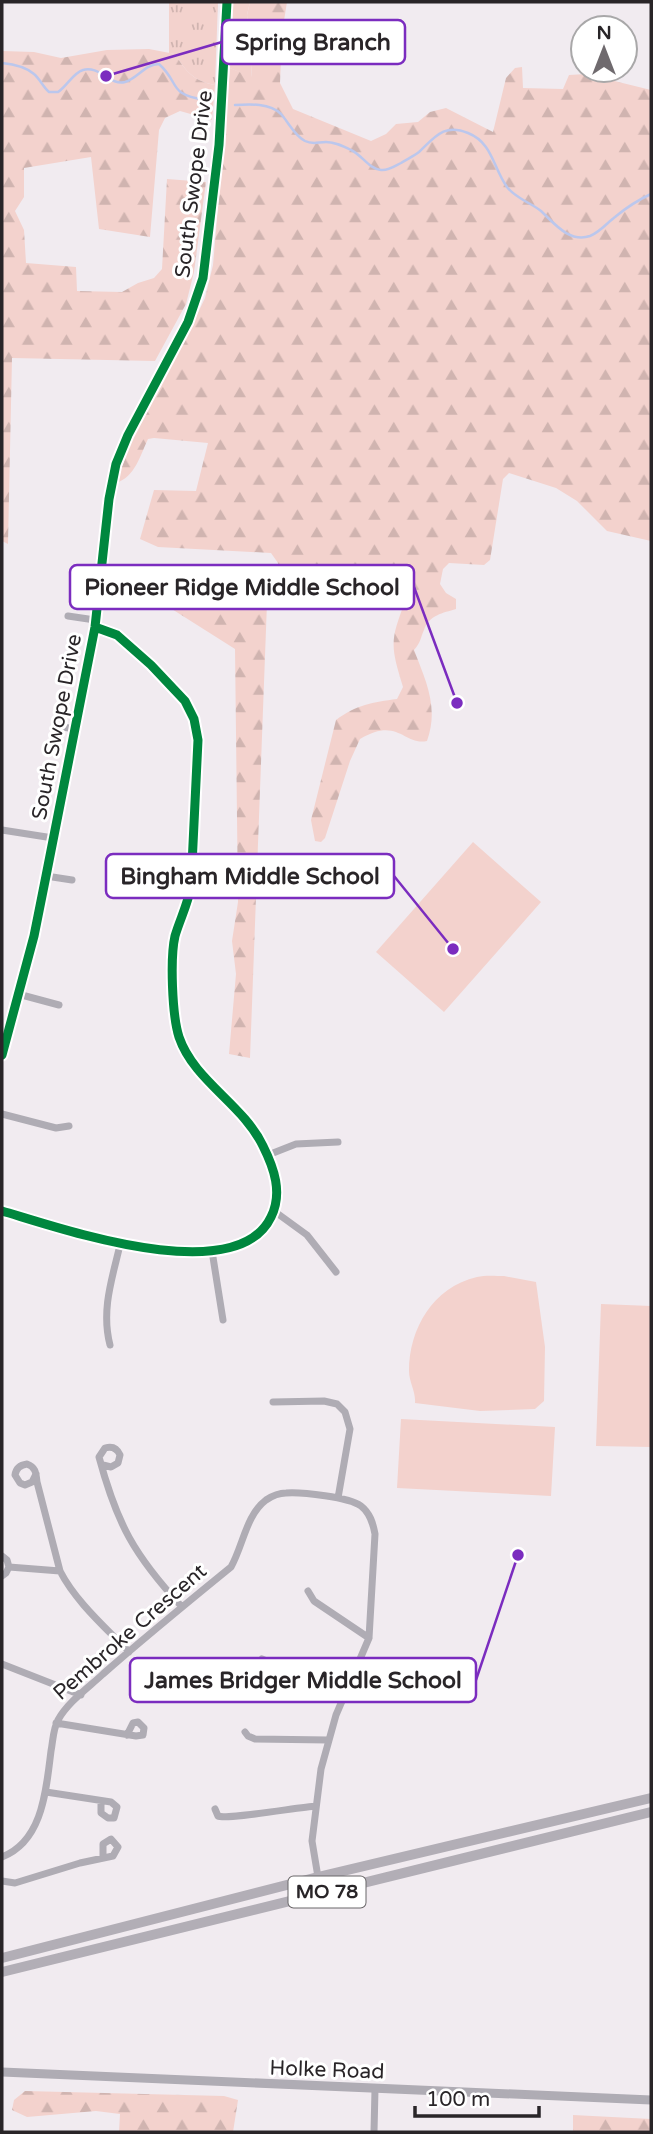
<svg xmlns="http://www.w3.org/2000/svg" width="653" height="2134" font-family="'Varela Round',sans-serif">
	<defs>
		<pattern id="grass-tufts" width="24" height="20" patternUnits="userSpaceOnUse" patternTransform="scale(1.75)"><rect width="24" height="20" fill="#f3d2cd"/><path d="M3 7l-1-3M5 7V3M7 7l1-3M15 17l-1-3M17 17v-4M19 17l1-3" fill="none" stroke="#d0b4b0"/></pattern>
		<pattern id="forest-firs" width="22" height="20" patternUnits="userSpaceOnUse" patternTransform="scale(1.75)"><rect width="22" height="20" fill="#f3d2cd"/><path d="M5 1l3.5 6h-7zM16 11l3.5 6h-7z" fill="#d0b4b0"/></pattern>
	</defs>
	<rect width="100%" height="100%" fill="#f1ebf0"/>
	<path fill="url(#grass-tufts)" d="M169 2H218L215 85C194 81 186 72 175 54L169 53Z
		M233 2H250L247 15 252 78 230 68Z"/>
	<path fill="url(#forest-firs)" d="M250 2H287L282 33 280 83 293 109 371 141 386 134 396 124 418 122 430 112 446 108 493 132 506 78 515 68 522 67 523 88 563 89 569 75 586 74 651 90V541L607 531 577 501 556 488 509 473 503 479 490 560 484 565 449 563 443 569 440 584 446 593 456 599V609C443 613 429 615 424 630 420 639 421 642 414 650 426 681 439 708 427 741 404 746 398 716 360 739L350 761 325 838 321 842 315 841 311 820 336 720C356 705 373 702 397 699L403 687C390 644 390 641 406 599L342 596 283 582 278 563 271 553 158 547 140 539 154 490 196 491 208 443 154 438 148 439C140 456 135 477 116 483L134 434 186 338 205 298 213 265 230 68 252 77 247 15Z
		M149 49 175 54C186 72 194 81 215 85L212 120 180 111 165 118 159 130 150 237 99 229 91 157 24 168V197L15 211 24 230 26 263 76 267 77 291 122 292 138 283 154 278 162 269 167 179 206 182 194 272 186 304 155 361 12 358 8 544 2 541V51L34 52 61 58 107 50Z
		M164 571 268 576 250 1058 229 1054 236 974 232 941 238 902 235 649 156 599Z
		M25 2091 224 2096 238 2100 233 2132H119L120 2114 96 2111 27 2117 12 2110 14 2100Z
		M573 2115 651 2119V2132H573Z"/>
	<path fill="#f3d2cd" d="M473 842 541 902 444 1012 376 952Z
		M504 1276 536 1282 545 1347 544 1401 535 1409 480 1411 415 1403C416 1392 409 1382 409 1371 409 1329 433 1287 477 1277 485 1275 496 1276 504 1276Z
		M601 1304 651 1306V1447L596 1446Z
		M401 1419 555 1427 551 1496 397 1488Z"/>
	<g fill="none" stroke-linecap="round" stroke-linejoin="round">
		<path stroke="#bbc7ed" stroke-width="2.5" d="M2 63C12 64 26 67 34 74 40 79 43 87 49 92H58C67 86 73 73 83 70 99 65 110 86 125 82 138 78 145 64 159 64 181 84 167 94 205 100
			M235 105C250 104 270 103 281 114 289 123 294 135 305 141 313 145 318 142 326 142 335 142 343 146 351 150 362 155 369 169 381 170 388 171 395 166 401 163 407 159 414 156 419 152 435 137 444 123 468 133 493 143 493 168 507 187 516 199 530 202 541 211 554 223 569 243 590 236 600 232 607 223 615 217 627 207 638 200 651 194"/>
		<path stroke="#afacb4" stroke-width="7" d="M68 616 95 620
			M58 726 74 729
			M2 830 53 838
			M46 876 72 880
			M18 994 59 1005
			M2 1055 34 936 46 876 95 627 109 499 116 464 128 435 188 322 203 278 219 145 227 2
			M2 1114 56 1128 69 1126
			M268 1155 296 1144 338 1142
			M2 1211C60 1228 236 1290 271 1217 283 1193 274 1168 263 1146 243 1104 194 1081 179 1037 172 1015 170 958 175 936 180 919 188 904 191 886L198 740 194 719 185 701 151 665 117 635 95 627
			M274 1211 307 1235 336 1272
			M212 1251 223 1320
			M110 1345C101 1310 112 1279 120 1245
			M273 1402 324 1401 337 1404 345 1412 350 1429 338 1498
			M103 1465 111 1467 118 1463 120 1455C117 1448 112 1446 105 1448L99 1457C117 1524 134 1555 182 1607
			M36 1474 32 1482 25 1485 20 1483 15 1475C16 1468 20 1465 27 1464 36 1467 36 1474 37 1482L60 1571C76 1602 105 1627 129 1652
			M2 1556 7 1560 9 1567
			M9 1567 60 1571
			M2 1576 6 1573 9 1567
			M308 1591 314 1601 369 1638
			M262 1659 346 1695
			M2 1664 81 1695
			M56 1723 136 1736 143 1735 144 1728 138 1722 133 1723 127 1735
			M245 1732 248 1736 255 1739 328 1740
			M46 1792 111 1802 117 1807 114 1818H108L101 1813V1801
			M215 1809 218 1816C226 1820 300 1807 316 1806
			M2 1857C43 1841 46 1790 51 1751 53 1741 53 1729 58 1720 68 1702 88 1688 103 1674 145 1637 188 1602 231 1567 243 1546 246 1515 266 1500 272 1496 280 1493 286 1493 302 1492 349 1497 361 1506 370 1513 373 1523 375 1534L369 1638 336 1715 321 1769 312 1841 318 1877
			M2 1881 15 1883 80 1863 113 1856 118 1847 111 1839 103 1844V1858
			M374 2132 375 2089"/>
		<path stroke="#afacb4" stroke-width="9" d="M2 2072 651 2100"/>
		<path stroke="#b2aeb6" stroke-width="10" d="M2 1958 318 1877 651 1798
			M2 1972 651 1812"/>
		<g stroke="#fff" stroke-width="13">
			<path id="cycleway" d="M2 1055 34 936 46 876 95 627 109 499 116 464 128 435 188 322 203 278 219 145 227 2
				M2 1211C60 1228 236 1290 271 1217 283 1193 274 1168 263 1146 243 1104 194 1081 179 1037 172 1015 170 958 175 936 180 919 188 904 191 886L198 740 194 719 185 701 151 665 117 635 95 627"/>
		</g>
		<use href="#cycleway" stroke="#00873e" stroke-width="9"/>
	</g>
	<g text-anchor="middle" dominant-baseline="central" stroke-width="6" stroke-linejoin="round" paint-order="stroke">
		<rect fill="#fff" stroke="#696668" stroke-width="2" x="288.5" y="1876.5" width="77" height="31" rx="5"/>
		<g font-size="19" font-weight="bold" fill="#292528">
			<text x="327" y="1892">MO 78</text>
		</g>
		<g font-size="21" fill="#292528" stroke="#fff">
			<text transform="translate(194 184) rotate(-83)">South Swope Drive</text>
			<text transform="translate(57 727) rotate(-79)">South Swope Drive</text>
			<text transform="translate(130 1632) rotate(-41)">Pembroke Crescent</text>
			<text transform="translate(327 2070) rotate(2)">Holke Road</text>
		</g>
	</g>
	<path fill="none" stroke="#7b2cbf" stroke-width="2.5" d="M106 76L222 42M457 703L414 587M453 949L394 876M518 1555L476 1680"/>
	<g fill="#7b2cbf" stroke="#fff" stroke-width="2.5">
		<circle cx="106" cy="76" r="7"/>
		<circle cx="457" cy="703" r="7"/>
		<circle cx="453" cy="949" r="7"/>
		<circle cx="518" cy="1555" r="7"/>
	</g>
	<g fill="#fff" stroke="#7b2cbf" stroke-width="2.5">
		<rect x="222" y="20" width="183" height="44" rx="7"/>
		<rect x="70" y="565" width="344" height="44" rx="7"/>
		<rect x="106" y="854" width="288" height="44" rx="7"/>
		<rect x="130" y="1658" width="346" height="44" rx="7"/>
	</g>
	<g font-size="23" text-anchor="middle" font-weight="bold" fill="#292528">
		<text x="313" y="50">Spring Branch</text>
		<text x="242" y="595">Pioneer Ridge Middle School</text>
		<text x="250" y="884">Bingham Middle School</text>
		<text x="303" y="1688">James Bridger Middle School</text>
	</g>
	<rect width="653" height="2134" fill="none" stroke="#292528" stroke-width="7"/>
	<g transform="translate(604 49)"><circle r="33" fill="#ffffff" stroke="#a9a8a9" stroke-width="2"/>
	<path d="M0-5L12 26L0 18L-12 26Z" fill="#6f6a6e"/>
	<text y="-10" font-size="19" font-weight="bold" text-anchor="middle" fill="#292528">N</text>
	</g>
	<path d="M415 2106v10h124v-10" fill="none" stroke="#292528" stroke-width="3.5"/>
	<text x="426" y="2106" font-size="21" fill="#292528" stroke="#ffffff" stroke-width="5" paint-order="stroke">100 m</text>
</svg>
